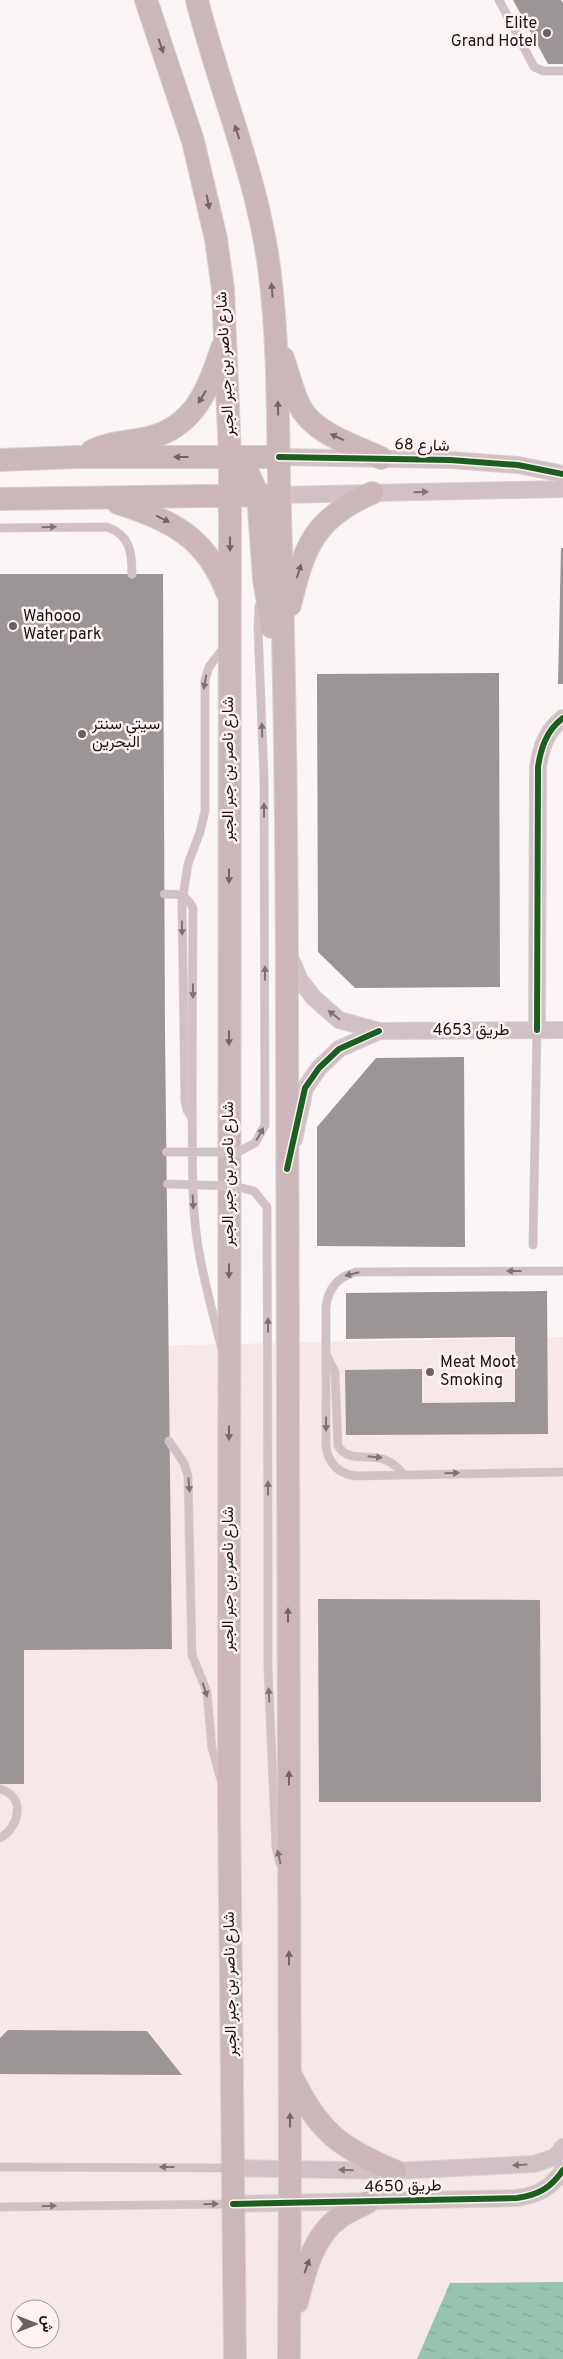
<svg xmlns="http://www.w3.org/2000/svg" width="563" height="2359" font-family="Overpass,Vazirmatn,sans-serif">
	<defs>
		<pattern id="water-ripples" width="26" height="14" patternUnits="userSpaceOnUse" patternTransform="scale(1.25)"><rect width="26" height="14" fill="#95c3ad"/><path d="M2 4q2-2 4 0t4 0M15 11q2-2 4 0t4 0" fill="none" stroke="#80a694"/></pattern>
	</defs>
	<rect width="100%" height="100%" fill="#fbf5f5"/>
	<path fill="#f6e7e9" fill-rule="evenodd" d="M563 1337V2359H0V1349ZM20 2309H50V2339H20Z"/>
	<path fill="url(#water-ripples)" d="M563 2282V2359H417L450 2283Z"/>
	<path fill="#9c9596" d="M513 0H561L563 3V64H548Z
		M561 548H563V684H558Z
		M0 574H163L165 1033 172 1649 24 1650V1784H0Z
		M499 673 500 987 355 988 318 952 317 674Z
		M464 1057 465 1247 317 1246V1127L376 1058Z
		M547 1291 548 1434 346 1435 345 1370 422 1369V1403L515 1402V1337L346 1339V1293Z
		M318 1599 540 1600 541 1802H319Z
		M8 2030 147 2031 182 2075 0 2074V2038Z"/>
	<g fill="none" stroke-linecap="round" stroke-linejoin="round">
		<g stroke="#d6d2d2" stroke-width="9">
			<path id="lane" d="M499 0 534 67 543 71H563
				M0 528 107 527C130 535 132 552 132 574
				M259 606 258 628 264 779
				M192 1101C193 1141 191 1182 195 1223 199 1264 211 1305 221 1346
				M192 1118 187 1110 185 1101 182 902 188 864 200 832 205 811V680L209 667 225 646
				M533 1245 537 1030
				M563 1271 356 1272C337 1277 328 1289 326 1307V1447C329 1464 339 1474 356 1476L563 1472
				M326 1354 335 1372 338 1446C353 1469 379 1443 403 1474
				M169 1441 184 1463 188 1476 192 1655 207 1692 212 1748 221 1780
				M268 1537V1669L276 1848 280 1864
				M0 1789C26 1796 20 1827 0 1838
				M0 2167 231 2168
				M0 2207 230 2204"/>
		</g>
		<g stroke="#d6d2d2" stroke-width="18">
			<path id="street" d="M279 457 450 460 518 465 563 474
				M279 495 563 489
				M289 955 300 980 314 998 339 1020 379 1031 563 1030
				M537 1030 538 767C541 747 547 730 563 718
				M294 1139 305 1088 319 1068 339 1049 379 1031
				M233 2168 395 2171 534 2164 555 2157 563 2147
				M233 2204 517 2198C538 2195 551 2188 563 2170"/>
		</g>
		<g stroke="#d6d2d2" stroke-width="24">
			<path id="secondary" d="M146 0 193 141 216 239 223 289 230 458 229 1803 235 2359
				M197 0C220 92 259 180 270 275 280 354 277 435 280 515 285 683 287 851 287 1019 287 1402 289 1785 290 2169L289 2359
				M283 358C289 375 293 395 302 410 318 435 356 446 381 458
				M92 451C110 442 128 442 148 438 195 427 208 389 222 348
				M230 458 248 473 258 495 264 579 272 627
				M0 460 78 457H279
				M0 499 279 495
				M118 503C171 520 206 537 227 592
				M290 605C304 547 314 518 372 493
				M292 2077C318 2131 340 2148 395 2171
				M297 2302C305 2271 313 2236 340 2217 349 2211 359 2207 368 2202"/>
		</g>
		<use href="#lane" stroke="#d2c1c4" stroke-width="8"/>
		<use href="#street" stroke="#d2c1c4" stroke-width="16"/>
		<use href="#secondary" stroke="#cbb6ba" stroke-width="22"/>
		<g stroke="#d6d2d2" stroke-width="9" stroke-linecap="butt">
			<path id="lane-bridge" d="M164 894C179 894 186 894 193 908L192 1101
				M166 1152H238L255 1143 265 1125 264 779
				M167 1184 234 1186 254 1191 267 1207 268 1537"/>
		</g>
		<use href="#lane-bridge" stroke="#d2c1c4" stroke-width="8"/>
		<g stroke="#fef2f3" stroke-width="9">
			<path id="cycleway" d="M279 457 450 460 518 465 563 474
				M537 1030 538 767C541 747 547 730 563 718
				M287 1169 305 1088 319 1068 339 1049 379 1031
				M233 2204 517 2198C538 2195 551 2188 563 2170"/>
		</g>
		<use href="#cycleway" stroke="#1b5e20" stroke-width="6"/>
	</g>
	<defs><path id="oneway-solid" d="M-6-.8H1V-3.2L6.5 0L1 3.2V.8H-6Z" transform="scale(1.25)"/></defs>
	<g fill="#746466">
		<use href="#oneway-solid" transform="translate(161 46) rotate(71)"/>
		<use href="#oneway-solid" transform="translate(237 132) rotate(-108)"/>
		<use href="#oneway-solid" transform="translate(208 202) rotate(79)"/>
		<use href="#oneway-solid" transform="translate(272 290) rotate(-95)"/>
		<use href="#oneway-solid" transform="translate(202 397) rotate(122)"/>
		<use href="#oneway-solid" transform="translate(278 408) rotate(-91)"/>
		<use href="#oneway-solid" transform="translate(337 437) rotate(-155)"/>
		<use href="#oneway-solid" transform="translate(181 457) rotate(-180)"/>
		<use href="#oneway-solid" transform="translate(163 519) rotate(26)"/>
		<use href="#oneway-solid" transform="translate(230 544) rotate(90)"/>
		<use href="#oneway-solid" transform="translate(299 571) rotate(-73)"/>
		<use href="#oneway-solid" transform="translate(229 876) rotate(90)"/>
		<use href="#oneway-solid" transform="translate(229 1038) rotate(90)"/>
		<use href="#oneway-solid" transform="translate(229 1271) rotate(90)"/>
		<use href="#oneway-solid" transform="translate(229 1433) rotate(90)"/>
		<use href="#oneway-solid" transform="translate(288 1615) rotate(-90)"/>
		<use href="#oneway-solid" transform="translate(289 1778) rotate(-90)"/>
		<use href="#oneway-solid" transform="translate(289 1958) rotate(-90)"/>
		<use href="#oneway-solid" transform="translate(290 2120) rotate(-90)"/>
		<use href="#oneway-solid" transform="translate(307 2266) rotate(-70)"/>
	</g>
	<g fill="#807274">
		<use href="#oneway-solid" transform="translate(421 492) rotate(-1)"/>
		<use href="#oneway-solid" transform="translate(49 527) rotate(-1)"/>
		<use href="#oneway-solid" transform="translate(205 682) rotate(101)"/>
		<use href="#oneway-solid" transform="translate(262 730) rotate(-92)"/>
		<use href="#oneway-solid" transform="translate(264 810) rotate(-90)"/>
		<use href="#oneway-solid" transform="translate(182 928) rotate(89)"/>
		<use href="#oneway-solid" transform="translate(265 973) rotate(-90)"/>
		<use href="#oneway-solid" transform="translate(193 991) rotate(90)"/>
		<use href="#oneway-solid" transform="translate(334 1015) rotate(-142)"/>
		<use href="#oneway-solid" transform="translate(260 1134) rotate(-61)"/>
		<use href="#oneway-solid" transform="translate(193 1202) rotate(87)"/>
		<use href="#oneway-solid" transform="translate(514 1271) rotate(180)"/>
		<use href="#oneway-solid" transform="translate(352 1274) rotate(166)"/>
		<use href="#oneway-solid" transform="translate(268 1325) rotate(-90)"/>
		<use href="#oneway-solid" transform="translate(326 1424) rotate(90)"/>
		<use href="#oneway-solid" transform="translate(375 1457) rotate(6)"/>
		<use href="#oneway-solid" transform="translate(452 1473) rotate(-1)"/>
		<use href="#oneway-solid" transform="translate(189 1485) rotate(85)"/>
		<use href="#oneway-solid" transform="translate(268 1488) rotate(-90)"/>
		<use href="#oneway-solid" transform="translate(205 1690) rotate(72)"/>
		<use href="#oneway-solid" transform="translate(269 1695) rotate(-93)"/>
		<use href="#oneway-solid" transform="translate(279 1857) rotate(-103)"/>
		<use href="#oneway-solid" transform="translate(520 2165) rotate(177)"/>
		<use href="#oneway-solid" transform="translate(167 2167) rotate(-180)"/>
		<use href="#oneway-solid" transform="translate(346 2170) rotate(-179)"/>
		<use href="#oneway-solid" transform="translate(211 2204) rotate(-1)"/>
		<use href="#oneway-solid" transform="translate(49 2206) rotate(-1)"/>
	</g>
	<g fill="#6a6162" stroke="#fef2f3" stroke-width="2">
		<circle cx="547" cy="33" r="5"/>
		<circle cx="13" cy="626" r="5"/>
		<circle cx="82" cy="734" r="5"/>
		<circle cx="430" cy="1372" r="5"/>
	</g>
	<g text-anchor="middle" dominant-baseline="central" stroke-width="5" stroke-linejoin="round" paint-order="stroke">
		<g font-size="16" fill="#1c1213" stroke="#fef2f3" text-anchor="start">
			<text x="537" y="24" text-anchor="end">Elite<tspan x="537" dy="18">Grand Hotel</tspan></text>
			<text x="23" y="617">Wahooo<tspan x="23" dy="18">Water park</tspan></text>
			<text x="92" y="725">سيتي سنتر<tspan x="92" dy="18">البحرين</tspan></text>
			<text x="440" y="1363">Meat Moot<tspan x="440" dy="18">Smoking</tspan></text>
		</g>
		<g font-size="16" fill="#1c1213" stroke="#fef2f3">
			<text transform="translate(226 364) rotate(-93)">شارع ناصر بن جبر الجبر</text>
			<text transform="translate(422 446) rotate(2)">شارع 68</text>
			<text transform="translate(229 769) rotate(-90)">شارع ناصر بن جبر الجبر</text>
			<text x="471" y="1031">طريق 4653</text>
			<text transform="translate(229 1174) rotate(-90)">شارع ناصر بن جبر الجبر</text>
			<text transform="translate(229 1579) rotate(-90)">شارع ناصر بن جبر الجبر</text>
			<text transform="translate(231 1984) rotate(-91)">شارع ناصر بن جبر الجبر</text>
			<text transform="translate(403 2187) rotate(-1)">طريق 4650</text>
		</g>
	</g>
	<g transform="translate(35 2324) rotate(90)"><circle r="24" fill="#fef2f3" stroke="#a49899"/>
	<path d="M0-4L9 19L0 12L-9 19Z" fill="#6a6162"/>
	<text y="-8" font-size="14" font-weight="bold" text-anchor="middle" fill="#1c1213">ش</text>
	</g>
</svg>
